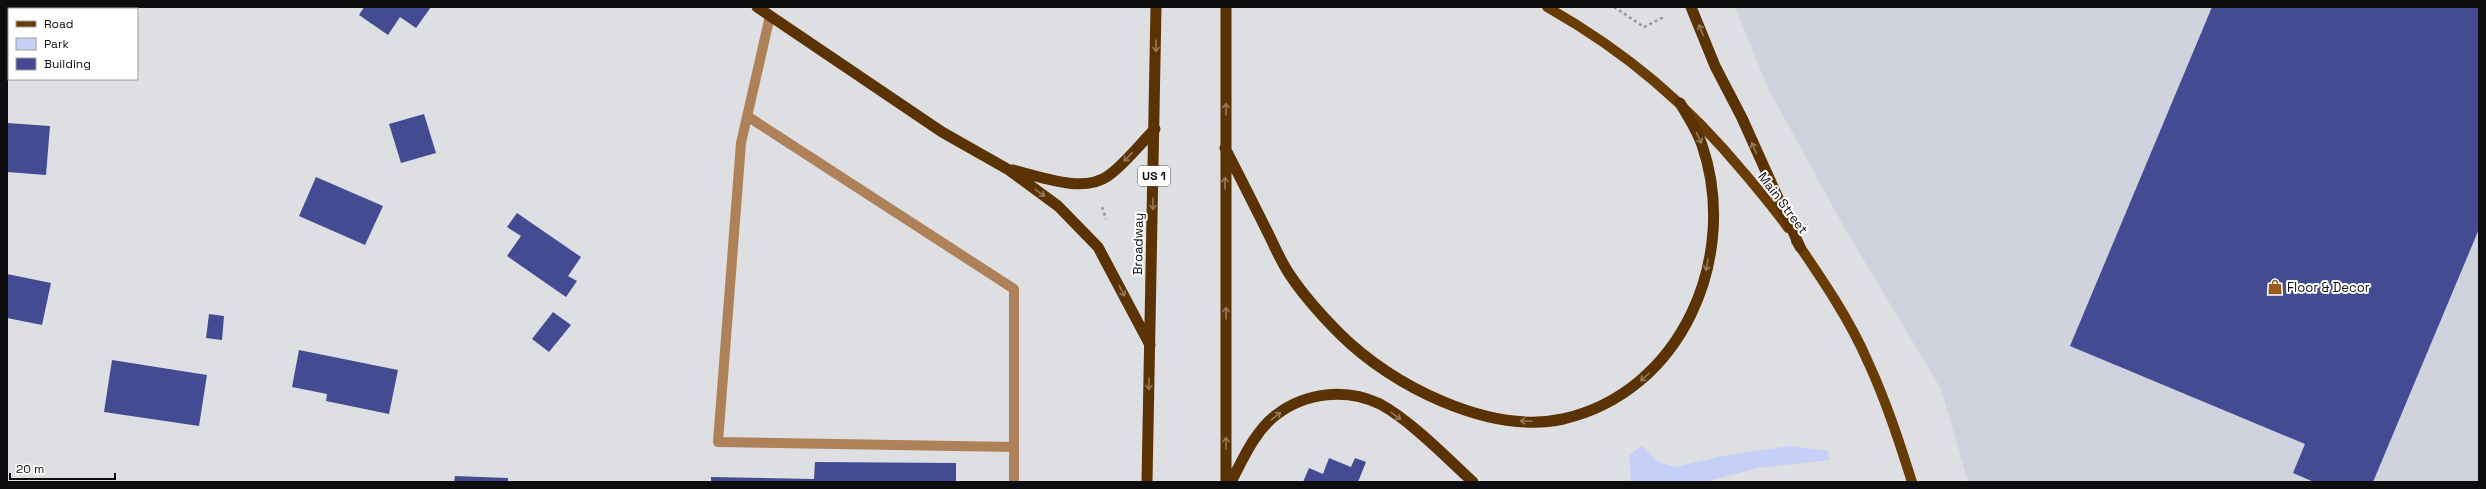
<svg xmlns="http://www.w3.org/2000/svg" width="2486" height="489" font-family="'Space Grotesk',sans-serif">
	<rect width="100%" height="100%" fill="#dedfe3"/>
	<path fill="#d0d2de" d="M1735 7H2479V482H1968L1941 389 1844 227 1767 86Z"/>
	<path fill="#c6cff6" d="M1642 446 1657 461 1674 467 1724 456 1790 446 1828 451 1829 460 1757 468 1705 482H1631L1629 455Z"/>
	<path fill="#434c92" d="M364 7H431L416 28 400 17 388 35 359 15Z
		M2212 7H2479V229L2373 482H2314L2293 473 2305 444 2070 346Z
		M424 114 436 153 401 163 389 124Z
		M7 123 50 126 46 175 7 172Z
		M316 177 383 206 365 245 299 216Z
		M517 213 581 257 568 276 577 281 566 297 507 256 521 236 507 227Z
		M7 274 51 283 42 325 7 318Z
		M553 312 571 325 549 352 532 339Z
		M209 314 224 316 222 340 206 338Z
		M299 350 398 370 389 414 326 401 327 394 292 387Z
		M112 360 207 375 199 426 104 412Z
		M1329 458 1351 467 1355 458 1366 462 1358 482H1303L1309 468 1323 474Z
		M815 462 956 463V482H711V477L814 479Z
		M455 476 508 478V482H454Z"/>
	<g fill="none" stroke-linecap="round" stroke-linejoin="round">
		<path stroke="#98989c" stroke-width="2.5" stroke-dasharray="3 3" stroke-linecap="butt" d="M1614 7 1644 27 1664 17
			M1102 207 1106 219"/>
		<path stroke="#ae8159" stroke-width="10" d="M770 16 741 143 718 442 1014 447V482
			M747 116 1014 289V447"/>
		<path stroke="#6a3c05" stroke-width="10" d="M1547 7C1628 53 1687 104 1746 175 1760 192 1775 209 1788 228
			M1796 241C1822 279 1850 320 1868 362 1886 401 1899 441 1912 482"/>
		<path stroke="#5a3204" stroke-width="11" d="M757 7 942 132 1009 170 1058 206 1098 247 1150 345
			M1691 7 1715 66 1742 118 1800 247
			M1225 148C1240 177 1254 205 1268 233 1275 247 1281 262 1290 275 1304 296 1323 317 1340 334 1391 385 1489 435 1563 419 1682 392 1740 256 1702 145 1697 130 1688 117 1680 103
			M1012 170C1040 176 1082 194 1108 176 1125 164 1140 144 1155 129
			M1147 482 1156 7
			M1226 482V7
			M1231 482C1243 459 1255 431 1276 415 1306 392 1346 388 1380 404 1410 420 1447 458 1473 482"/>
	</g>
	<defs><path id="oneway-shaft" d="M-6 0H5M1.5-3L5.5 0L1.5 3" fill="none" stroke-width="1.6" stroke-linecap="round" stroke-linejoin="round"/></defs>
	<g stroke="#947a5c">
		<use href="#oneway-shaft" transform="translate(1701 30) rotate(-112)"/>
		<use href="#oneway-shaft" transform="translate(1156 46) rotate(90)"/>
		<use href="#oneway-shaft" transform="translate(1226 109) rotate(-90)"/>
		<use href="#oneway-shaft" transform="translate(1699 138) rotate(65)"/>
		<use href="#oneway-shaft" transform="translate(1754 148) rotate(-113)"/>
		<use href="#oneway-shaft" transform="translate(1128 157) rotate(134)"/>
		<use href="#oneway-shaft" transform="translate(1225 183) rotate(-90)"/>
		<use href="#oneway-shaft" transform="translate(1040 193) rotate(36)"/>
		<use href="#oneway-shaft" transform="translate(1153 204) rotate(91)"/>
		<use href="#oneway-shaft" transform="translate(1707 265) rotate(101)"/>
		<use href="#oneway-shaft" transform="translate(1122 291) rotate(62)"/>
		<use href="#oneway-shaft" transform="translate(1226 313) rotate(-90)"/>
		<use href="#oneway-shaft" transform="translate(1645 377) rotate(138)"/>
		<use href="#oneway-shaft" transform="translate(1149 384) rotate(91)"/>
		<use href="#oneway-shaft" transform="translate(1276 416) rotate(-39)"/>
		<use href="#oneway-shaft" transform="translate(1396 416) rotate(37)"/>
		<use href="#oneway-shaft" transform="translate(1526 421) rotate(-178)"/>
		<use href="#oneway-shaft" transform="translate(1226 443) rotate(-90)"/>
	</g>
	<defs>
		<g id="shop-bare" transform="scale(1.2)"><path d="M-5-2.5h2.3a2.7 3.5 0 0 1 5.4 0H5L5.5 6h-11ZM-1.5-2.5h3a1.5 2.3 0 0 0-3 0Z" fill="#975b1c" stroke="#fff" stroke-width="2.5" paint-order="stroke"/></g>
	</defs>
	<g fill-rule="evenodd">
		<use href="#shop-bare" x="2275" y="287"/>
	</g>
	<g text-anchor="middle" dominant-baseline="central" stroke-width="4" stroke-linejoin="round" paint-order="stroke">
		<rect fill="#fff" stroke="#565657" stroke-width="1" x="1138" y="166" width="32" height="20" rx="3"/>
		<g font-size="12" font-weight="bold" fill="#0d0d0f">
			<text x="1154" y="176">US 1</text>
		</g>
		<g font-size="13" fill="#0d0d0f" stroke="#fff">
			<text transform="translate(1783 203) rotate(53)">Main Street</text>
			<text transform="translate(1138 244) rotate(-89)">Broadway</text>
		</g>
		<g font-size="13" fill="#0d0d0f" stroke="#fff" text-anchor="start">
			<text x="2287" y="287">Floor &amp; Decor</text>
		</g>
	</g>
	<rect width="2486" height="489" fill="none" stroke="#0d0d0f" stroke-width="16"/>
	<rect x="8" y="8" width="130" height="72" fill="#ffffff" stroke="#9e9e9f"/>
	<rect x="16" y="21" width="20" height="6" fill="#6a3c05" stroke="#9e9e9f"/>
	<text x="44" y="28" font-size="12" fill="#0d0d0f">Road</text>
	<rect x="16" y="38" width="20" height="12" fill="#c6cff6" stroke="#9e9e9f"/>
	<text x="44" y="48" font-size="12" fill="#0d0d0f">Park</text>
	<rect x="16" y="58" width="20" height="12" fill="#434c92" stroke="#9e9e9f"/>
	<text x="44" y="68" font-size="12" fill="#0d0d0f">Building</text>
	<path d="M10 473v6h105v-6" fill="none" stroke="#0d0d0f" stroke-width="2"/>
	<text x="16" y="473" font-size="12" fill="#0d0d0f" stroke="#ffffff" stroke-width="3" paint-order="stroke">20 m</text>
</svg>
